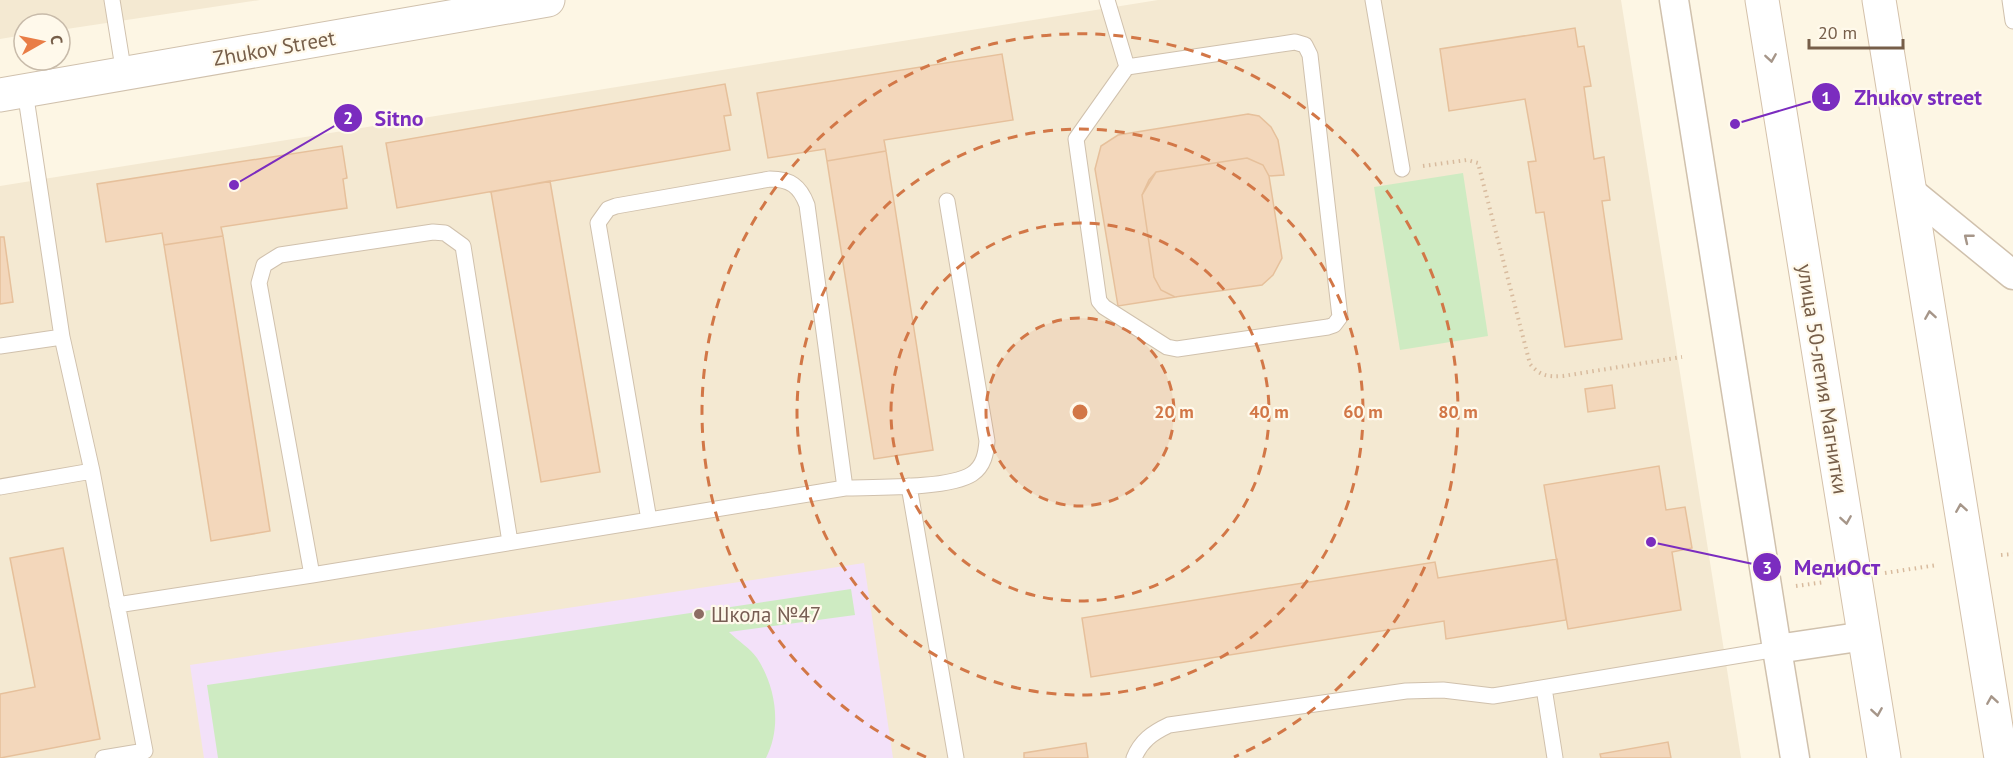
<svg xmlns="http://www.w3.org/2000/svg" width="2013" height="758" font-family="'PT Sans',sans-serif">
	<rect width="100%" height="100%" fill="#fdf6e4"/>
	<path fill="#f4e9d2" d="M0 0H260L60 30V24H24V35L0 39Z
		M1158 0H1621L1741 758H0V186Z"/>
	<path fill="#f3e1f9" d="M864 563 893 758H204L190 665Z"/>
	<path fill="#ceebc2" d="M1463 173 1488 336 1400 350 1374 187Z
		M851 589 855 615 729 632C738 641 750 648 757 658 776 687 782 727 766 758H218L207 685Z"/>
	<path fill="#f3d7bb" stroke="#e6c09b" stroke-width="1.5" d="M1575 28 1578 47 1584 46 1591 86 1584 87 1594 159 1604 157 1610 200 1602 201 1622 339 1565 347 1544 212 1536 213 1528 162 1536 161 1525 99 1449 111 1440 49Z
		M1002 54 1013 120 884 140 886 151 827 161 825 149 768 158 757 93Z
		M725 84 731 115 724 116 730 150 397 208 386 143Z
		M1248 114 1259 116 1271 127 1278 140 1284 175 1269 176 1263 165 1247 158 1156 172 1142 195 1154 277 1161 290 1175 297 1118 306 1095 169 1101 146 1118 135Z
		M342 146 347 178 343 179 347 208 221 227 223 236 164 245 162 233 106 242 97 184Z
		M886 151 933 450 874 459 827 161Z
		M1247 158 1263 165 1269 176 1282 258 1273 275 1262 285 1175 297 1161 290 1154 277 1142 195 1149 180 1156 172Z
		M550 181 600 472 541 482 491 192Z
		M223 236 270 531 211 541 164 245Z
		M0 237H4L13 302 0 304Z
		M1612 385 1615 408 1588 412 1585 389Z
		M1659 466 1666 510 1685 507 1692 548 1672 552 1681 610 1568 629 1544 485Z
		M63 548 100 739 0 758V694L35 687 10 558Z
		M1557 559 1566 620 1446 639 1444 621 1091 677 1082 618 1435 562 1438 578Z
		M1668 742 1671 758H1601L1600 754Z
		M1086 743 1088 758H1024V753Z"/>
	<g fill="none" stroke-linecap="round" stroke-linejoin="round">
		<g stroke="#d0c1ad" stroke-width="17">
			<path id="service" d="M112 0 124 74
				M1107 0 1127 67
				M1373 0 1402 169
				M2010 0 2013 21
				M1295 42 1305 45 1310 55 1340 317 1334 325 1328 327 1177 349 1167 347 1104 307 1099 301 1076 139 1127 67Z
				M62 337 92 471 145 751 103 758
				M0 346 62 337 25 91
				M909 486 956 758
				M0 487 92 471
				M649 520 598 223 608 209 616 206 770 179C790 179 800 186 807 205L845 488
				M312 575 845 488C875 487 949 489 972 474 984 466 986 453 987 441L947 201
				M117 605 312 575 259 283 264 265 280 255 433 232 445 233 463 246 510 542
				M1544 688 1555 758
				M1134 758C1141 741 1152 733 1169 725L1406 691 1443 690 1493 696 1777 649"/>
		</g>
		<g stroke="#d0c1ad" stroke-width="31">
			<path id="minor" d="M1674 0 1777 649 1865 636
				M1909 190 2013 275
				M1777 649 1795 758"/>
		</g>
		<g stroke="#d0c1ad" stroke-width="35">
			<path id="tertiary" d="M0 95 548 0"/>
		</g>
		<g stroke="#d4c1aa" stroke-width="35">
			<path id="secondary" d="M1762 0 1884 758
				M1879 0 2001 758"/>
		</g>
		<path stroke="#d8bb9e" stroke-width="4" stroke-dasharray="1.5 4.5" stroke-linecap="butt" d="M1423 166 1467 160 1478 163 1530 364C1540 376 1548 377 1563 376L1682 357
			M2001 555 2013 554
			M1885 573 1937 565
			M1796 586 1825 582"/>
		<use href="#service" stroke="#fff" stroke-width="15"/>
		<use href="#minor" stroke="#fff" stroke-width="28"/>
		<use href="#tertiary" stroke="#fff" stroke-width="33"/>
		<use href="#secondary" stroke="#fff" stroke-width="33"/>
	</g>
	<defs><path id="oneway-chevron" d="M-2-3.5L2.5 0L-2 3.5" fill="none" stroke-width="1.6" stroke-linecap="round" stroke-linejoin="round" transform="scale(1.5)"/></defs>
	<g stroke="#a69689">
		<use href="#oneway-chevron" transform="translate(1771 58) rotate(81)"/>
		<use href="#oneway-chevron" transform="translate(1968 238) rotate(-141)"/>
		<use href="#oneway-chevron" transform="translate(1930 315) rotate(-99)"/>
		<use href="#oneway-chevron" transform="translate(1961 508) rotate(-99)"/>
		<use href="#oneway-chevron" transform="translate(1846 520) rotate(81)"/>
		<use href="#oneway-chevron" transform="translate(1992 700) rotate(-99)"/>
		<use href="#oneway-chevron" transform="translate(1877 712) rotate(81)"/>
	</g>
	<circle cx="1080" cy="412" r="94" fill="#d27747" fill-opacity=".12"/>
	<g fill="none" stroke="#d27747" stroke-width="3" stroke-dasharray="10 8">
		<circle cx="1080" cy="412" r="94"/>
		<circle cx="1080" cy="412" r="189"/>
		<circle cx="1080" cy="412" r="283"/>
		<path d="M926 757A378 378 0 1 1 1234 757"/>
	</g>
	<circle fill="#8d6e63" stroke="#fff9eb" stroke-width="2" cx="699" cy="614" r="6"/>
	<g text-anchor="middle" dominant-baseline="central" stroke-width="4.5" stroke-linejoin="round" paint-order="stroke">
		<g font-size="21" fill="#765e49" stroke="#fff9eb">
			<text transform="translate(274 48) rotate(-10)">Zhukov Street</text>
			<text transform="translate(1823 379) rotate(81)">улица 50-летия Магнитки</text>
		</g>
		<g font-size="21" fill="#785e54" stroke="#fff9eb" text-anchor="start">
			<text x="711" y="614">Школа №47</text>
		</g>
	</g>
	<circle cx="1080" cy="412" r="9" fill="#d27747" stroke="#fff9eb" stroke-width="3"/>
	<g font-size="18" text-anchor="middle" font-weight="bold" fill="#d27747" stroke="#fff9eb" stroke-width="4.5" stroke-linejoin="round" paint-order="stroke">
		<text x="1174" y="418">20 m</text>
		<text x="1269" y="418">40 m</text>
		<text x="1363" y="418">60 m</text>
		<text x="1458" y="418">80 m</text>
	</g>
	<path fill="none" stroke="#7b2cbf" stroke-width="2" d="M1735 124L1826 97M234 185L348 118M1651 542L1767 567"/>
	<g fill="#7b2cbf" stroke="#fff9eb" stroke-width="2">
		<circle cx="1735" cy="124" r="6"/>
		<circle cx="234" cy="185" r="6"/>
		<circle cx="1651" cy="542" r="6"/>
		<circle cx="1826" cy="97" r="15"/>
		<circle cx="348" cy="118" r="15"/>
		<circle cx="1767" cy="567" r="15"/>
	</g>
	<g font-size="18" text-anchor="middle" font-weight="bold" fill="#fff">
		<text x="1826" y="104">1</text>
		<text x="348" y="124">2</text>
		<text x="1767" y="574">3</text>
	</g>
	<g font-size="22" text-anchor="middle" font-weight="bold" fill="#7b2cbf" stroke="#fff9eb" stroke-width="4.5" stroke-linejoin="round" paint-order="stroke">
		<text x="1918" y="105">Zhukov street</text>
		<text x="399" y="126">Sitno</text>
		<text x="1837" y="575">МедиОст</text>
	</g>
	<g transform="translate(42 42) rotate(81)"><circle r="28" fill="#fff9eb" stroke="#c8bbaa" stroke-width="1.5"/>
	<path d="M0-4.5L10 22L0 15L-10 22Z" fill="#e97d46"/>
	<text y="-9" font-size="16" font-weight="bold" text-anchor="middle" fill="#765e49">С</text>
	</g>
	<path d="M1809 39v9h94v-9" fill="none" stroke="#765e49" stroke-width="3"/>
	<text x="1818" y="39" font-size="18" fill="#765e49" stroke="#fff9eb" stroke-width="4.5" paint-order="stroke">20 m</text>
</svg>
